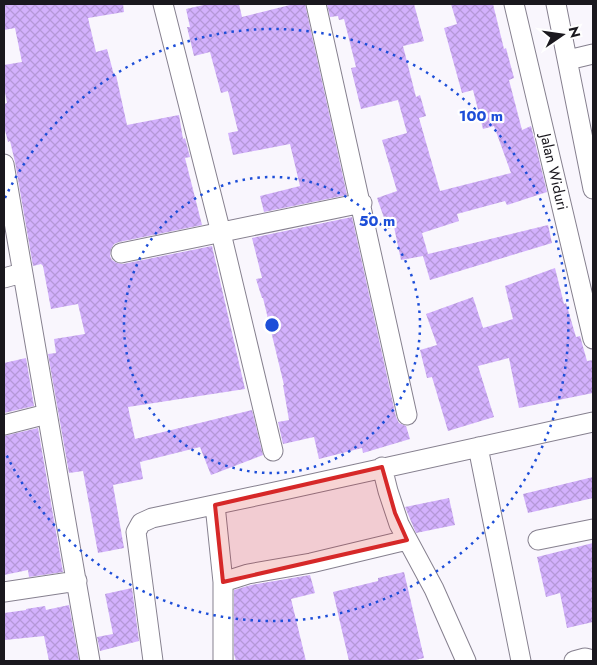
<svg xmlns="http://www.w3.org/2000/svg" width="597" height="665" font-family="Jost,sans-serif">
	<defs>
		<pattern id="building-cross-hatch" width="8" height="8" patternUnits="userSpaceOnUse" patternTransform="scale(1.25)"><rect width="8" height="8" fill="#d3b1fd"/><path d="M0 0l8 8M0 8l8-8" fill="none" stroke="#b598d8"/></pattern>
	</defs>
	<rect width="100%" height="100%" fill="#f9f6fd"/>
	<path fill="url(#building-cross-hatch)" d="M4 4H123L124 12 88 18 96 52 107 49 114 75H116L127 125 179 115 183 139 185 138 190 157 185 158 202 225 119 242 114 244 111 249 110 256 112 260 117 263 123 264 212 246 245 389 128 407 135 439 252 410 263 455 211 475 200 447 140 462 143 479 113 485 124 548 98 553 83 471 69 473 48 354 56 353 54 339 85 334 78 304 51 309 43 266 41 264 33 266 15 162 10 141 8 142 4 126V104L7 103 4 87V65L22 62 15 28 4 30Z
		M208 4H239L242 17 294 4H305L347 195 264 212 260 196 300 186 290 144 233 155 228 133 238 131 228 91 221 93 210 52 194 56 187 27H190L186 9Z
		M327 4H414L424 41 403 46 416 97 420 95 426 116 419 118 440 191 511 173 494 126 483 129 473 90 462 93 444 28 457 24 451 4H493L504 49 506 48 514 78 509 80 522 130 531 126 547 192 507 205 505 201 457 214 459 221 422 233 428 254 548 225 552 243 430 280 423 256 401 260 394 227 388 229 377 198 397 191 382 140 407 133 398 100 361 109 351 68 356 67 344 19 339 20 338 16 330 17Z
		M352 217 396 417 399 423 406 426 410 439 363 453 362 448 319 459 314 437 283 444 278 422 289 420 283 385H284L263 298H262L256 279 262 278 252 238Z
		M555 268 564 304 566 303 576 337 580 336 587 361 593 360V393L519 408 509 358 478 366 494 417 448 431 432 377 427 378 420 350 437 345 426 314 473 297 483 328 513 319 505 286Z
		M26 358 34 406 4 413V363Z
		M38 428 63 572 29 577 28 570 4 575V436Z
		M593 477V498L528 513 523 494Z
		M449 498 455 525 416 533 405 507Z
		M593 543V622L567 628 560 593 546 597 537 557Z
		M404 572 424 658 411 661H349L333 592 378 581V578Z
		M310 575 315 593 291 599 306 661H236L234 654V590L251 585Z
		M132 588 139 641 100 651 97 637 113 634 105 594Z
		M69 605 79 661H49L44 636 5 640 4 613 26 610V609L45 606 46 610Z"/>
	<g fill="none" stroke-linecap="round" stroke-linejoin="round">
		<g stroke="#86808f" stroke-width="21">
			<path id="street" d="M163 4 221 233 273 451
				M316 4 407 415
				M514 4 593 339
				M556 4 593 189
				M568 60 593 54
				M4 164 90 661
				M121 253 362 203
				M4 278 22 273
				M4 425 47 414
				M478 447 521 661
				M382 467 388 491 399 524 434 589 466 661
				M215 505 223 582
				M538 540 593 529
				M4 592 77 581
				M153 661 136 532 141 523 152 518 284 490 593 422
				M223 661V582L248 574 311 563 407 540
				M574 661 585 658 593 660"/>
		</g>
		<use href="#street" stroke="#fff" stroke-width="19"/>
	</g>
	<path fill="#d62828" fill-opacity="0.2" stroke="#d62828" stroke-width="4" stroke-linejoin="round" d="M382 467 395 513 407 540 223 582 215 505Z"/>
	<g fill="none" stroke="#1d4ed8" stroke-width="2.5" stroke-dasharray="2.5 5">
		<circle cx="272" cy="325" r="148"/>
		<path d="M5 198A296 296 0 1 1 5 452"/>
	</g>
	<g text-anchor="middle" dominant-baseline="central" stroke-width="4.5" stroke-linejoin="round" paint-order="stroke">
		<g font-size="15" fill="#1a181e" stroke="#fff">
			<text transform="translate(554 172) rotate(77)">Jalan Widuri</text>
		</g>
	</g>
	<circle cx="272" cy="325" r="8" fill="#1d4ed8" stroke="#fff" stroke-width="2.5"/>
	<g font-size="15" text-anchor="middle" font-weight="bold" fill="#1d4ed8" stroke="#fff" stroke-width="4.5" stroke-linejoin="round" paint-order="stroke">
		<text x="481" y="121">100 m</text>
		<text x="377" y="226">50 m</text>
	</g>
	<rect width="597" height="665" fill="none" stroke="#1a181e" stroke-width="10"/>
	<g transform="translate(562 35) rotate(77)" stroke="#ffffff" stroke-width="4" paint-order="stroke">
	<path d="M0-4L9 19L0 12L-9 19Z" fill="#1a181e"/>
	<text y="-8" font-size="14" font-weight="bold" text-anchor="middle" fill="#1a181e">N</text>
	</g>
</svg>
